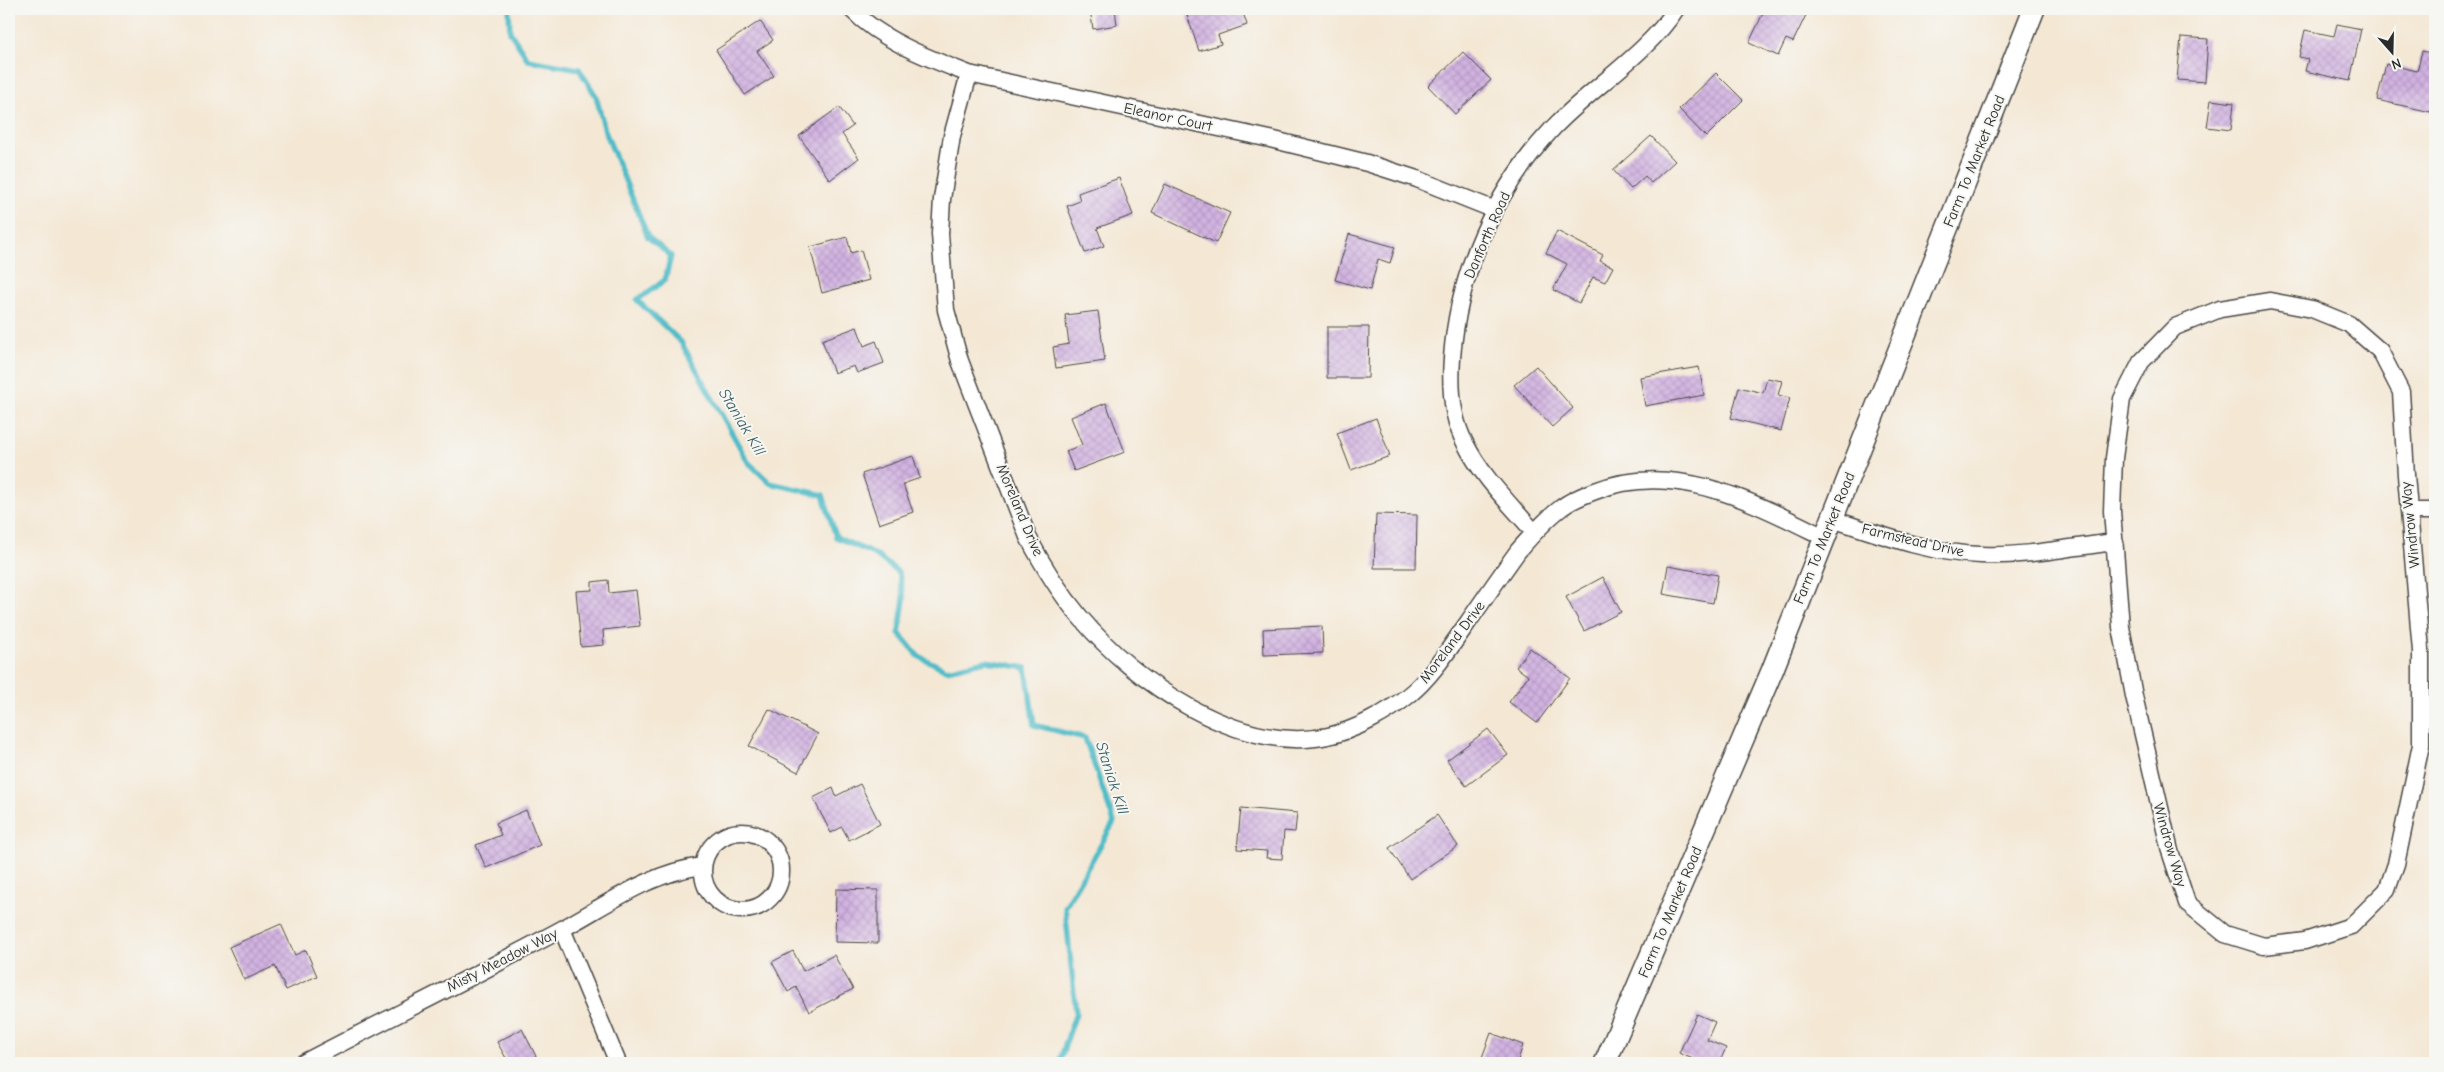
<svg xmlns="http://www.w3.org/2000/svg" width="2444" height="1072" font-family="'Comic Neue',sans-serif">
	<defs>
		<pattern id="building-cross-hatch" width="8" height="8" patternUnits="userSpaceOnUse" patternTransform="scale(1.25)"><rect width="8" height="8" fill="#d1b2e1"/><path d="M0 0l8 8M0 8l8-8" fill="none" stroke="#b499c1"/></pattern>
	</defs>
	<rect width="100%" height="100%" fill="#f6f6f2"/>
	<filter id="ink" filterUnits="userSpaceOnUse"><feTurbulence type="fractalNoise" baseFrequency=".02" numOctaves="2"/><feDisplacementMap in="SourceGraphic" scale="10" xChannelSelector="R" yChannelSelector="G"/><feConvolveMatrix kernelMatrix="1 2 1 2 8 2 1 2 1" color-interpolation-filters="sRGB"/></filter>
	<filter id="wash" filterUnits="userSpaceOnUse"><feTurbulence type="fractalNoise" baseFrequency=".0096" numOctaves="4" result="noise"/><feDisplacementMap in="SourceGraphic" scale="20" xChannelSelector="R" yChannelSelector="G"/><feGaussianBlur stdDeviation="1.12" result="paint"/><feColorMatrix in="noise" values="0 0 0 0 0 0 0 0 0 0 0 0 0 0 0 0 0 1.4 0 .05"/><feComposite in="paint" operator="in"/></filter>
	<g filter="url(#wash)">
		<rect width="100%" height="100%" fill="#f4e8d5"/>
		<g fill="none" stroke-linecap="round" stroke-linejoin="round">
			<path stroke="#4fbcc8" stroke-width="5.5" d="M509 9 510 32 528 60 579 69 596 96 605 131 648 237 671 256 665 280 637 300 681 342 748 462 770 483 823 495 836 537 876 555 899 573 904 599 899 633 918 656 947 670 986 661 1026 668 1034 725 1085 738 1114 822 1065 907 1076 1013 1059 1063"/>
		</g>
		<g id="blocks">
			<path fill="url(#building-cross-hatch)" d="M1090 9H1115L1117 25 1093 29Z
				M1195 9H1242L1247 25 1218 35 1221 44 1199 51 1186 12Z
				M1765 9H1797L1807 13 1793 42 1786 39 1778 56 1749 43Z
				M760 21 773 40 757 51 774 76 745 95 716 50Z
				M2337 24 2361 29 2350 81 2305 71 2308 59 2299 57 2305 30 2334 36Z
				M2181 37 2208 39 2205 82 2177 80Z
				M2422 51 2435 54V92L2431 112 2377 100 2386 64 2417 71Z
				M1463 52 1491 80 1455 114 1428 86Z
				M1716 73 1743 100 1706 137 1679 109Z
				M2211 100 2234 103 2231 130 2207 127Z
				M839 107 853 126 842 134 859 158 830 180 799 136Z
				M1651 136 1675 161 1651 183 1645 176 1631 189 1613 170Z
				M1119 178 1133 215 1097 228 1104 246 1085 253 1067 206 1080 201 1078 193Z
				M1165 184 1230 213 1216 243 1152 213Z
				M1557 231 1603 255 1600 261 1613 267 1605 282 1593 277 1579 303 1553 290 1567 264 1546 253Z
				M1349 234 1395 247 1390 263 1378 259 1370 290 1335 280Z
				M847 237 851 253 861 250 869 280 822 293 810 247Z
				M1098 311 1105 361 1056 368 1053 347 1069 344 1065 315Z
				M857 327 864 346 876 341 884 363 857 373 854 366 834 373 822 340Z
				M1327 327H1369L1368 378H1327Z
				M1536 366 1573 408 1552 427 1514 385Z
				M1699 367 1704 395 1645 406 1640 377Z
				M1767 378 1782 381 1778 395 1790 398 1781 431 1731 418 1739 387 1763 393Z
				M1106 403 1125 452 1074 471 1066 451 1082 445 1071 417Z
				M1376 418 1390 456 1351 470 1337 433Z
				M913 456 920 478 903 484 913 512 879 524 862 474Z
				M1376 514 1417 515 1416 568H1374Z
				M1668 566 1718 575 1713 603 1663 594Z
				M1603 577 1621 612 1584 631 1566 597Z
				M608 580 609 593 636 590 640 626 603 630 604 645 581 647 576 591 592 590V582Z
				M1322 626 1323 653 1264 655 1263 629Z
				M1530 648 1570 678 1537 723 1509 702 1528 676 1516 667Z
				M769 709 818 734 798 772 749 746Z
				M1488 729 1508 755 1466 786 1447 760Z
				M860 784 880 824 849 840 842 827 831 833 813 798 833 788 836 796Z
				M1241 808 1297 813 1295 832 1284 831 1282 859 1266 858 1267 851 1237 849Z
				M526 810 540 845 486 868 476 845 501 835 496 823Z
				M1437 815 1458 846 1410 879 1389 848Z
				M836 889 878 890V943L835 942Z
				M281 924 295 955 306 950 317 976 286 990 275 966 244 980 229 947Z
				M793 951 803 971 834 955 853 989 809 1012 796 987 788 992 772 962Z
				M1697 1014 1715 1022 1707 1040 1726 1048 1719 1063H1702L1679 1053Z
				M522 1029 538 1060 532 1063H495L506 1058 497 1042Z
				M1491 1033 1523 1045 1517 1063H1480Z"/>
		</g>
	</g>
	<g filter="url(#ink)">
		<use href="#blocks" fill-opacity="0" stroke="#494744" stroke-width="1"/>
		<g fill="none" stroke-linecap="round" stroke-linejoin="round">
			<g stroke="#494744" stroke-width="19">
				<path id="minor" d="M851 9C882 41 928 58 969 74L1270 139 1367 163 1417 179 1495 210
					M969 74 952 136 942 199 940 234 946 310 960 361 1028 537C1043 566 1059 592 1080 617 1134 682 1239 755 1328 736 1356 730 1387 713 1409 695 1431 677 1447 652 1464 628 1482 602 1500 576 1518 551 1531 536 1545 520 1561 508 1571 500 1584 495 1595 491 1675 460 1753 502 1824 537
					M2270 301 2312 309 2349 324 2380 351 2401 392 2406 475 2421 651V745L2396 864 2387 890 2351 926 2305 941 2264 946 2225 934 2187 903 2170 851 2134 696 2121 627 2112 511 2114 458 2122 399 2141 362 2175 327 2220 309Z
					M2409 511H2435
					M1832 519C1878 534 1932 554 1981 555 2025 557 2071 547 2115 542
					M1534 532C1510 504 1482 477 1465 443 1451 417 1450 386 1452 358 1458 273 1495 189 1554 127 1591 88 1648 53 1676 9
					M703 871a39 39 0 1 1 78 0a39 39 0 1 1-78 0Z
					M562 929 618 1063
					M303 1063C389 1018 477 975 562 929 608 904 651 872 703 866"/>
			</g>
			<g stroke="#494744" stroke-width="24">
				<path id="tertiary" d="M1605 1063 1772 671 2034 9"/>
			</g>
			<use href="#minor" stroke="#fff" stroke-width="16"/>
			<use href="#tertiary" stroke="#fff" stroke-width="21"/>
		</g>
	</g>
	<g text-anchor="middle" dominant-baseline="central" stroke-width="4" stroke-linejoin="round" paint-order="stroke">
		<g font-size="15" fill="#2b2b2b" stroke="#f6f6f2">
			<text transform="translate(1168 117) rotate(12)">Eleanor Court</text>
			<text transform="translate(1974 161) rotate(-68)">Farm To Market Road</text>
			<text transform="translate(1487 235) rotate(-66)">Danforth Road</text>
			<text transform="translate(1020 510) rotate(67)">Moreland Drive</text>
			<text transform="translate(2410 525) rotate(-96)">Windrow Way</text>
			<text transform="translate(1824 538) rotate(-68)">Farm To Market Road</text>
			<text transform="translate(1913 540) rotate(13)">Farmstead Drive</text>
			<text transform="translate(1452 642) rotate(-53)">Moreland Drive</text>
			<text transform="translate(2170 845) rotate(74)">Windrow Way</text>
			<text transform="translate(1670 912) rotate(-67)">Farm To Market Road</text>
			<text transform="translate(502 960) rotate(-27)">Misty Meadow Way</text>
		</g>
		<g font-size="16" font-style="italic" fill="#385e62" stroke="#f6f6f2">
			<text transform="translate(742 422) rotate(59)">Staniak Kill</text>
			<text transform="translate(1112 778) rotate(72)">Staniak Kill</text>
		</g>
	</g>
	<rect width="2444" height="1072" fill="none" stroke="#f6f6f2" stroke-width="30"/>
	<g transform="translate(2392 52) rotate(160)" stroke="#f6f6f2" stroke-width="4" paint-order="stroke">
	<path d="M0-4L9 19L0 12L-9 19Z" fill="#2b2b2b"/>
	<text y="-8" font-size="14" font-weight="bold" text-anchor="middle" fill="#2b2b2b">N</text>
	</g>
</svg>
